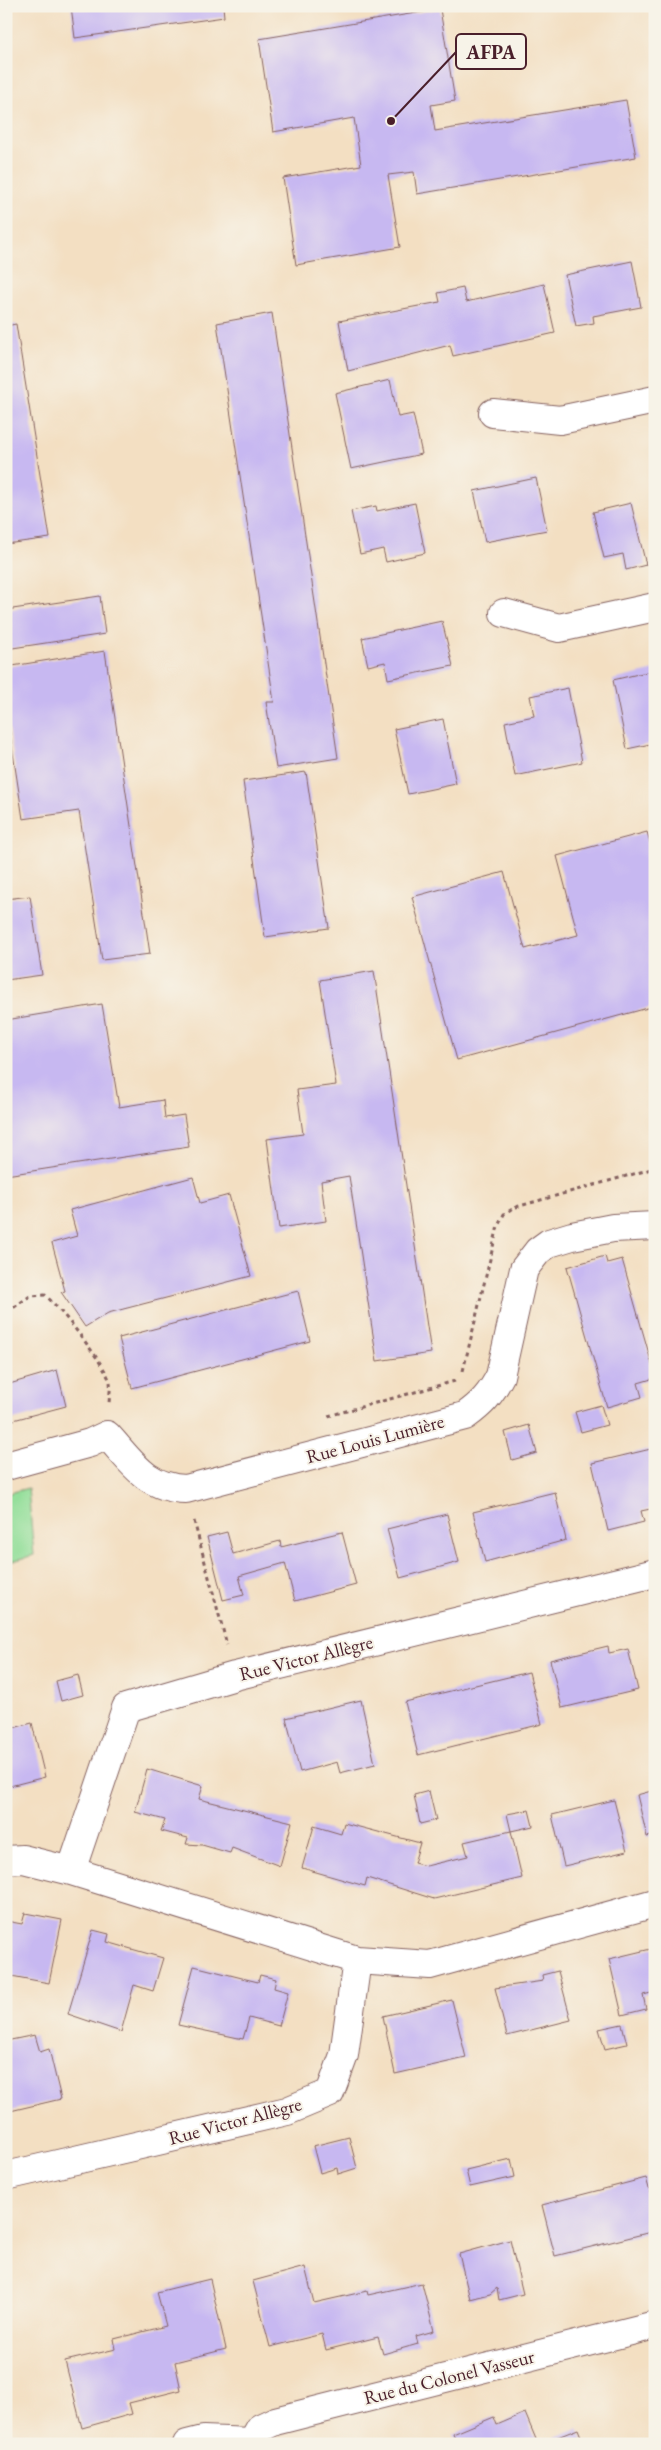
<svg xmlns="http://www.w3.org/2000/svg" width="661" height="2450" font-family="'EB Garamond',serif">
	<rect width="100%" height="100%" fill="#f7f3e8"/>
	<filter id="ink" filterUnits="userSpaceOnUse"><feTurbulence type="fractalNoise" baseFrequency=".02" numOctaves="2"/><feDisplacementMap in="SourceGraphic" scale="10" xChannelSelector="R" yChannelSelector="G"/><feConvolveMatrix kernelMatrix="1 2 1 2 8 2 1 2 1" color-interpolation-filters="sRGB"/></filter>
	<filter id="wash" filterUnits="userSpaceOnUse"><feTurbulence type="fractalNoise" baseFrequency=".0096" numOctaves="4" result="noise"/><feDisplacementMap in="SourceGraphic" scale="20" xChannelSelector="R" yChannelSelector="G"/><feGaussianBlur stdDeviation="1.12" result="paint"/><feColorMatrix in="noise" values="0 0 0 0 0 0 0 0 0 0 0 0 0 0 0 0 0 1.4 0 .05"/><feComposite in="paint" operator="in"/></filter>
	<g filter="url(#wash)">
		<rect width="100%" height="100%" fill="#f3dfc2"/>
		<path fill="#95df9b" stroke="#707f63" d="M28 1488 34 1555 6 1563V1494Z"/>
		<g id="blocks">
			<path fill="#c7b8f1" d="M71 6H223L224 17 75 38Z
				M440 9 455 101 431 105 435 131 626 100 636 157 417 194 414 172 388 175 400 247 296 265 283 178 361 165 354 118 273 132 259 39Z
				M6 33 10 50H6Z
				M632 261 641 307 593 316 594 323 576 326 565 275Z
				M544 284 555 333 453 356 450 345 348 371 339 321 440 302 438 293 463 288 466 302Z
				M272 313 338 758 276 768 266 702H274L217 323Z
				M16 324 50 538 6 544V326Z
				M390 380 398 417 413 414 422 454 351 469 335 393Z
				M536 478 547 530 485 542 474 491Z
				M415 503 425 553 386 562 383 549 360 554 351 511 376 506 377 511Z
				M631 503 646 565 626 570 623 554 604 558 593 512Z
				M100 596 105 634 6 649V610Z
				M442 621 453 666 388 679 385 662 368 666 362 638Z
				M105 651 150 954 102 960 79 811 23 819 6 707V667Z
				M655 670V743L627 749 613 680Z
				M568 688 582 762 515 776 505 722 534 716 530 696Z
				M443 719 456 784 408 794 394 729Z
				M306 772 329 928 265 937 243 781Z
				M647 832 655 859V1006L457 1060 412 897 504 872 525 949 578 935 557 856Z
				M30 896 42 975 6 980V899Z
				M374 971 431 1353 377 1361 349 1176 321 1181 326 1221 279 1228 267 1139 303 1134 297 1090 336 1085 320 980Z
				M102 1004 119 1107 163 1100 165 1118 184 1115 189 1147 6 1175V1020Z
				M193 1177 200 1203 229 1195 251 1276 108 1313 85 1327 61 1292 65 1291 52 1243 77 1236 70 1210Z
				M605 1256 607 1263 622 1259 655 1375V1378L638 1383 642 1397 607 1407 567 1267Z
				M298 1291 310 1341 132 1388 119 1338Z
				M57 1370 66 1406 6 1422V1385Z
				M601 1405 607 1425 581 1432 575 1412Z
				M529 1425 537 1453 512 1460 505 1432Z
				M655 1448V1508L641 1511 644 1522 608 1531 592 1463Z
				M555 1492 566 1540 485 1562 473 1512Z
				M447 1514 459 1562 400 1578 387 1529Z
				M227 1532 233 1554 280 1541 281 1547 342 1532 356 1585 295 1601 285 1563 239 1576 244 1595 223 1600 207 1537Z
				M608 1646 609 1653 628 1649 638 1690 562 1708 550 1660Z
				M529 1672 542 1724 418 1755 405 1702Z
				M78 1675 83 1695 61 1701 56 1681Z
				M361 1700 375 1764 340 1773 337 1762 300 1772 286 1718Z
				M32 1723 45 1777 6 1787V1730Z
				M147 1769 203 1786 199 1799 292 1822 280 1866 232 1848 230 1853 202 1845 186 1844 188 1838 161 1831 165 1820 135 1812Z
				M655 1790V1835L647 1837 637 1795Z
				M429 1791 436 1820 420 1824 414 1795Z
				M614 1800 627 1851 564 1866 552 1815Z
				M529 1810 533 1826 511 1831 507 1814Z
				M344 1823 420 1843 414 1863 426 1866 468 1856 464 1842 511 1831 522 1878 434 1899 367 1878 365 1886 302 1868 314 1826 341 1834Z
				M25 1913 62 1920 49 1983 6 1975V1921L22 1924Z
				M93 1930 109 1934 107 1942 163 1958 153 1991 134 1985 121 2032 68 2014Z
				M655 1948V1992L643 1995 646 2009 622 2015 609 1959Z
				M194 1966 258 1982 260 1975 276 1979 274 1988 288 1992 279 2026 249 2018 243 2039 178 2025Z
				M558 1971 571 2020 507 2036 495 1988 543 1981 542 1975Z
				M452 2000 466 2058 395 2074 383 2016Z
				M622 2024 627 2044 605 2049 599 2029Z
				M35 2035 40 2052 49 2049 61 2099 6 2112V2041Z
				M349 2137 357 2168 338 2174 337 2168 320 2173 313 2146Z
				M511 2159 515 2177 470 2187 466 2170Z
				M646 2178 655 2210V2231L555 2256 542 2205Z
				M510 2240 523 2294 499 2300 497 2288 490 2294 470 2299 459 2254Z
				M305 2267 314 2303 367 2291 368 2295 422 2283 434 2331 416 2336 418 2344 383 2354 378 2337 326 2350 322 2334 270 2347 253 2281Z
				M210 2279 226 2349 175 2362 181 2390 129 2403 132 2414 82 2428 65 2361 116 2349 114 2339 166 2326 157 2292Z
				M525 2413 538 2444H457L453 2434 494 2417 497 2425Z
				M578 2429 584 2444H540Z"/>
		</g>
	</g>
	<g filter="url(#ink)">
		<use href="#blocks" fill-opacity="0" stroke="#856260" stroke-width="1"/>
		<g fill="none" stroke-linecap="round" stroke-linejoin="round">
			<g stroke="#856260" stroke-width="30">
				<path id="minor" d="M493 413 560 420 655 400
					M504 613 559 628 655 607
					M6 1466 90 1443 107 1435C132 1462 146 1488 186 1489L465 1416C482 1404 491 1394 500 1376L524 1269 538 1251 549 1243 572 1236 613 1228 655 1226
					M6 1860 23 1859 71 1871 357 1960 430 1965 655 1903
					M71 1871 126 1708 235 1676 655 1573
					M6 2176 287 2111 330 2093 344 2055 357 1960
					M187 2444 203 2440 251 2442
					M251 2444 260 2428 275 2421 655 2325"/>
			</g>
			<path stroke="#856260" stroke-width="3" stroke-dasharray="4 4" stroke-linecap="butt" d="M6 1308H13L30 1296 45 1295C60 1308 105 1364 110 1382 111 1388 109 1398 109 1405
				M463 1371 498 1226 504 1214 516 1207 655 1168
				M328 1416 455 1381
				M194 1521 227 1645"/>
			<use href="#minor" stroke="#fff" stroke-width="28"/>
		</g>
	</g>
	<g text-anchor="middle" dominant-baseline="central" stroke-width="4" stroke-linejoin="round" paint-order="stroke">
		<g font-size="19" fill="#4a1f2b" stroke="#f7f3e8">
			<text transform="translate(375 1439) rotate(-15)">Rue Louis Lumière</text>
			<text transform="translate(306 1658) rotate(-14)">Rue Victor Allègre</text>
			<text transform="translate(235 2121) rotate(-15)">Rue Victor Allègre</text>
			<text transform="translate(449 2377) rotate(-14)">Rue du Colonel Vasseur</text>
		</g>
	</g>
	<path fill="none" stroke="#4a1f2b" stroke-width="2" d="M391 121L456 52"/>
	<circle fill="#4a1f2b" stroke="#f7f3e8" stroke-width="2" cx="391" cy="121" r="5"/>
	<rect fill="#f7f3e8" stroke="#4a1f2b" stroke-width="2" x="456" y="34" width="70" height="35" rx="5"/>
	<g font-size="20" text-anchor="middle" font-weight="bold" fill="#4a1f2b">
		<text x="491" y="59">AFPA</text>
	</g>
	<rect width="661" height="2450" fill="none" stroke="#f7f3e8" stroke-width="25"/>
</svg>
